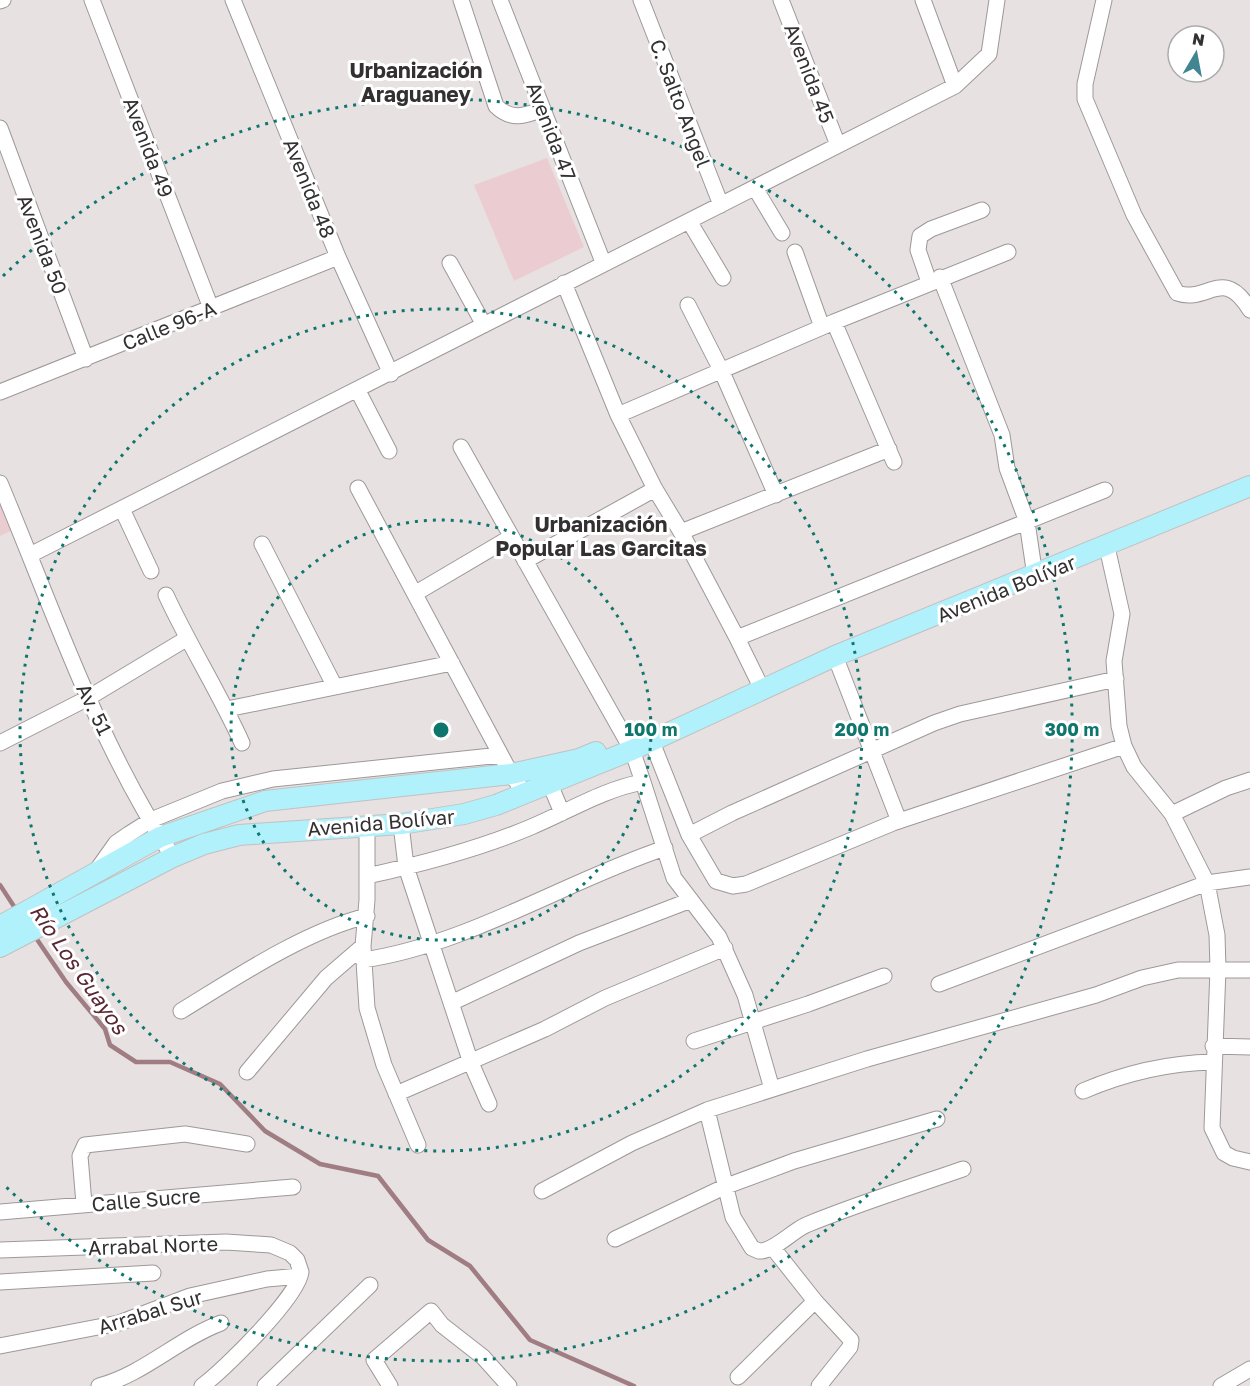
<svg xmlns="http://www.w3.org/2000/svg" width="1250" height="1386" font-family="'Golos Text',sans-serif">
	<rect width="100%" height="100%" fill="#e7e1e2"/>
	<path fill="#ebccd1" d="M547 158 584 247 514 281 474 185Z
		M0 489 17 528 0 536Z"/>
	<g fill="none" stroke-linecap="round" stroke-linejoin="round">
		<path stroke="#9f7d83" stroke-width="4.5" d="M0 885 17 911
			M34 935 66 982 105 1029 110 1045 136 1062H170L220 1084 265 1131 320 1164 378 1176 428 1240 470 1266 530 1340 634 1386"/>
		<g stroke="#9e9899" stroke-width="17">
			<path id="minor" d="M92 0 211 308
				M233 0 338 257 391 374
				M461 0 496 106C511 121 525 116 543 109
				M500 0 603 262
				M641 0 721 205
				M781 0 838 145
				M923 0 955 86
				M1104 0 1085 84V99L1134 215 1177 293C1208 304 1223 265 1250 310
				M0 1 3 0
				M0 128 86 359
				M755 188 782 233
				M689 221 723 278
				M795 252 822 327
				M450 263 484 325
				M940 277 1002 435 1007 468 1027 522 1035 576
				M929 282 918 250 920 236 931 229 982 210
				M564 283 618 415 655 489 681 532 737 638 762 689
				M688 305 722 372 776 495
				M834 322 894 462
				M358 391 389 451
				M0 392 338 257
				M618 415 834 322 1008 252
				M461 447 632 750 643 782
				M0 483C53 609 97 742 173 857
				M358 488 511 774 525 794
				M122 509 151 571
				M681 532 889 449
				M262 544 334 685
				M1107 547 1122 614 1114 661 1119 726 1124 746 1134 767 1172 814 1207 883 1217 935 1218 969 1212 1128 1224 1153 1233 1158 1250 1162
				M30 555 955 86 989 54 997 0
				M525 561 655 489
				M416 593 511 537
				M166 595C189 645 219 692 242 743
				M737 638 1105 490
				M835 656 899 821
				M227 709 452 663
				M648 732 689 835 716 881 733 886 746 884 893 823 1124 746
				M0 743 88 698 186 639
				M550 784 562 813
				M1172 814 1226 788 1250 780
				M401 824 406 867 471 1063 489 1104
				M367 826V900L363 946 367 1008 384 1065 418 1145
				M689 835 732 813 934 723 960 714 1116 679
				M94 874 116 843 129 834 151 820 222 791 273 779 501 755
				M367 876C422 864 479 849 531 827 567 812 604 789 643 782L674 878 719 937 745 995 772 1089
				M363 960C467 945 566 881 665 848
				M939 984 1207 883 1250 877
				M451 1003 579 943 691 900
				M181 1011C235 978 305 931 367 916
				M694 1041 808 1004 884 976
				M1213 1046 1250 1047
				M247 1072 326 978 363 946
				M1083 1091C1125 1073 1166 1063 1213 1062
				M396 1094 545 1029 605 998 725 948
				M707 1110 733 1217 752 1248 759 1251C773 1252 791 1232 806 1225 857 1204 911 1187 963 1169
				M542 1191 632 1143 707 1110 867 1059 1096 995 1142 978 1178 970H1250
				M84 1204 80 1156 85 1145 185 1134 247 1144
				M0 1212 293 1187
				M615 1239 724 1187 794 1161 937 1119
				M0 1250 226 1242 271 1245 290 1253 297 1260 301 1272C298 1297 224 1370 202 1386
				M0 1282 153 1273
				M815 1301 851 1340 850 1347 819 1386
				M0 1346 119 1323 190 1296 267 1279 300 1276
				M738 1377 815 1301 773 1248
				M99 1386C144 1374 178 1339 221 1323
				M265 1386 370 1285
				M390 1386 374 1360 431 1311 442 1325 483 1357 509 1386
				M1221 1386 1250 1369"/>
		</g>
		<g stroke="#c2c1c1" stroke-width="22">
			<path id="major" d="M0 926 160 837 265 801 511 774 579 759 596 752
				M0 947 173 857 204 844 239 835 401 824 464 814 496 805 632 750 835 656 1250 486"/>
		</g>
		<use href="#minor" stroke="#fff" stroke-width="15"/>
		<use href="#major" stroke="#b0f1fc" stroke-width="20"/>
	</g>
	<g fill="none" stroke="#0f766e" stroke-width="3" stroke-dasharray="3 6">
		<circle cx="441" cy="730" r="210"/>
		<circle cx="441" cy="730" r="421"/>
		<path d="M3 276A631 631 0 1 1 3 1184"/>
	</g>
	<g text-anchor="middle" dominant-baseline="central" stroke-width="6" stroke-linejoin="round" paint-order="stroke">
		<g font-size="20" fill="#323030" stroke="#fff">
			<text transform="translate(810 73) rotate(69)">Avenida 45</text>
			<text transform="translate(681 103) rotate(69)">C. Salto Angel</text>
			<text transform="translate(552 131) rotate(69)">Avenida 47</text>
			<text transform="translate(149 147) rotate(69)">Avenida 49</text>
			<text transform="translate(310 188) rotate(68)">Avenida 48</text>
			<text transform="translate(43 244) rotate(69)">Avenida 50</text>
			<text transform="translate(169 325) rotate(-22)">Calle 96-A</text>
			<text transform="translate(1006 588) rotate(-22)">Avenida Bolívar</text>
			<text transform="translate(95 709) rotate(64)">Av. 51</text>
			<text transform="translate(381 822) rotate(-5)">Avenida Bolívar</text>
			<text transform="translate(146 1199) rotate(-5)">Calle Sucre</text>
			<text transform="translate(153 1245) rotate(-2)">Arrabal Norte</text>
			<text transform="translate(150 1311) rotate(-17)">Arrabal Sur</text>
		</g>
		<g font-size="21" font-weight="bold" fill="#323030" stroke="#fff">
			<text x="416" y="70">Urbanización<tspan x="416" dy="24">Araguaney</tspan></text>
			<text x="601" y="524">Urbanización<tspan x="601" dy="24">Popular Las Garcitas</tspan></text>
		</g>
		<g font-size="21" font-style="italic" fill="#582733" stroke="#fff">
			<text transform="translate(79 969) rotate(55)">Río Los Guayos</text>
		</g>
	</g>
	<circle cx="441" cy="730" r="9" fill="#0f766e" stroke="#fff" stroke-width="3"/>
	<g font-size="18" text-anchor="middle" font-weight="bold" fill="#0f766e" stroke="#fff" stroke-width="6" stroke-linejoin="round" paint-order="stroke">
		<text x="651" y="736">100 m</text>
		<text x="862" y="736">200 m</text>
		<text x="1072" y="736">300 m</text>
	</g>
	<g transform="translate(1196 54) rotate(10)"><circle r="28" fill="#ffffff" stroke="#adacac" stroke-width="1.5"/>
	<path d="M0-4.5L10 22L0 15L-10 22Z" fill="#408591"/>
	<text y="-9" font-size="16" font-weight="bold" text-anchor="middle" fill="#323030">N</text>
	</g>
</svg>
